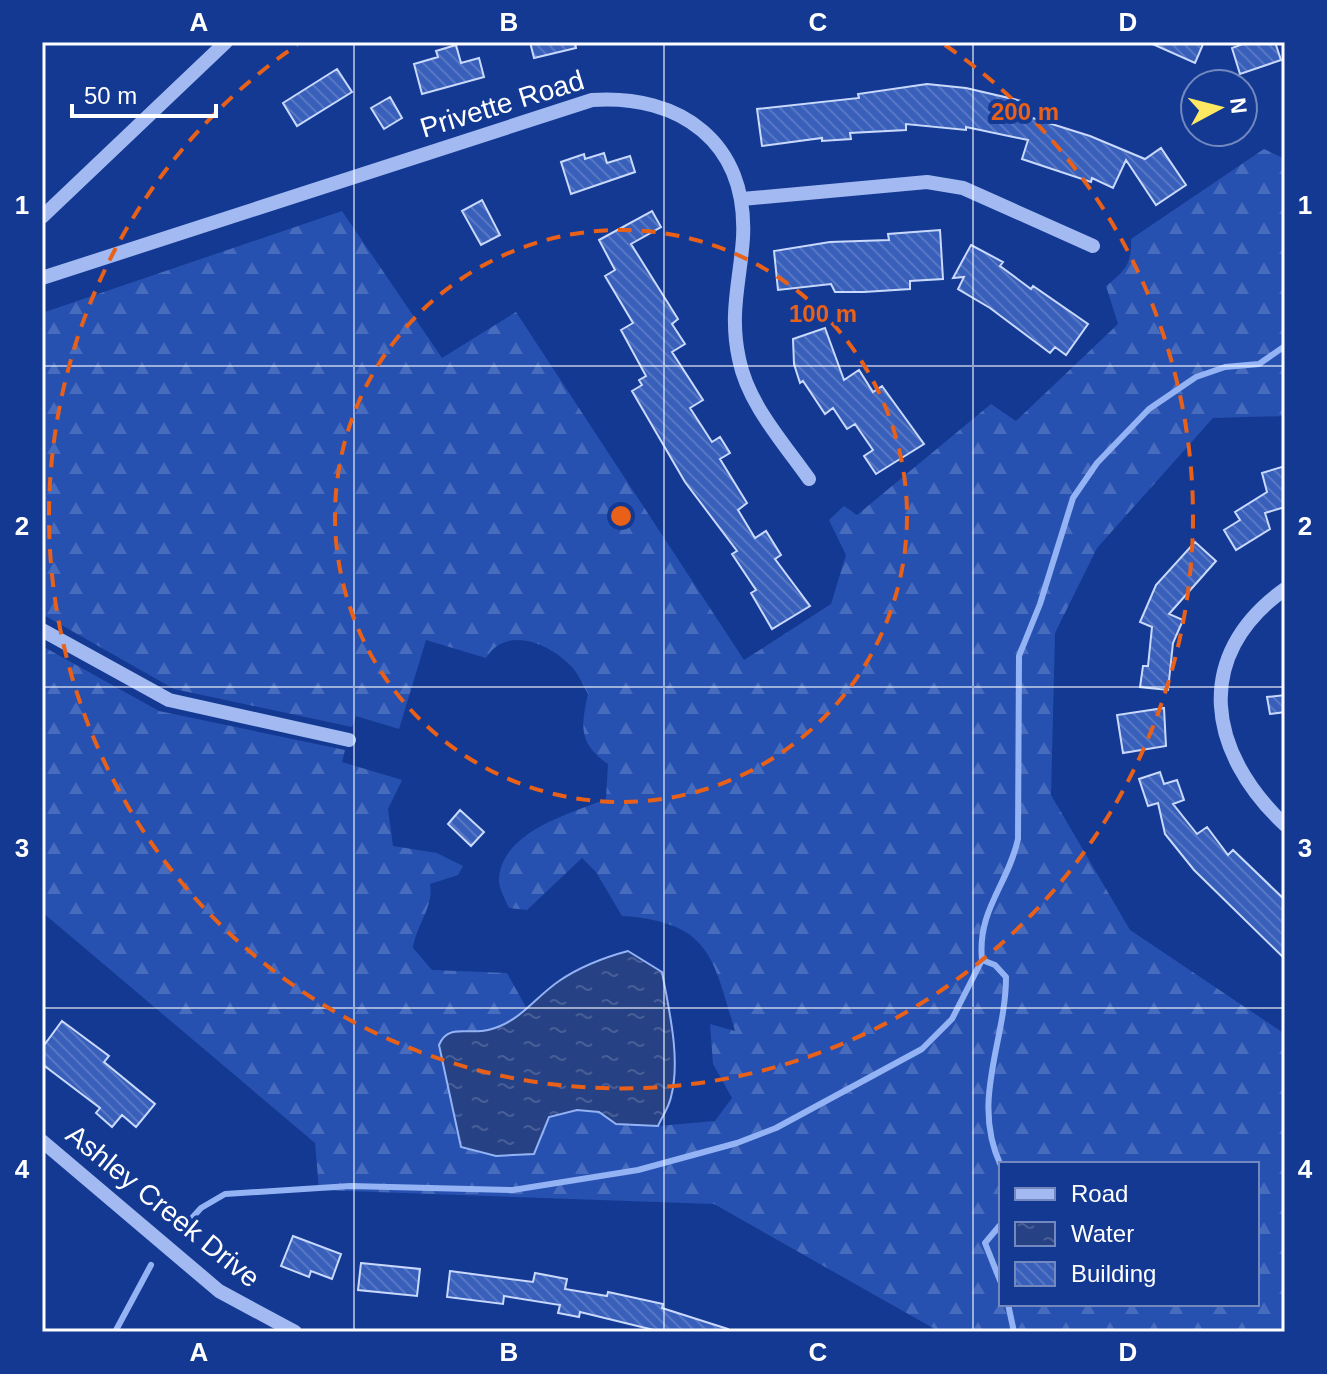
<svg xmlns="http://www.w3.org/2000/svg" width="1327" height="1374" font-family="Arial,sans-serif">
	<defs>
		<pattern id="forest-firs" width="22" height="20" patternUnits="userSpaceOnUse" patternTransform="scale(2)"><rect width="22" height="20" fill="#2651b1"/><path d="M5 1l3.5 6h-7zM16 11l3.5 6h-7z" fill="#476bbd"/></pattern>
		<pattern id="water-ripples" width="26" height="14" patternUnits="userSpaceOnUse" patternTransform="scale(2)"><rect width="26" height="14" fill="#274185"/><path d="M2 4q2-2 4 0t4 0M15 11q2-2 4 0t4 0" fill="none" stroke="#475e97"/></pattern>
		<pattern id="building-back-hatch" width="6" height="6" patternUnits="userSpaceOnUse" patternTransform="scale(2)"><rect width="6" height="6" fill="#385fb9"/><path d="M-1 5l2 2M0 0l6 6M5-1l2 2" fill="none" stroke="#5677c4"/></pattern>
	</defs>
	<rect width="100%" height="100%" fill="#143992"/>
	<path fill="url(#forest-firs)" fill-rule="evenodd" d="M1264 149 1285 159V416L1213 418 1097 548 1055 633 1051 795 1130 930 1285 1034V1332H940L714 1204 319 1190 315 1143 42 912V646L159 711 345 750 342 762 402 780 388 809 393 846 437 853 463 866 458 875 430 884C434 907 416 925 413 948L432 970 507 973 527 1009C501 1032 484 1033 449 1031L534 1154 549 1117 577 1110 599 1112 616 1124 658 1126 715 1121 732 1098 713 1064 710 1024 735 1031C713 957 710 922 622 916L596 872 582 858 527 910 509 908C505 899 498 887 499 878 503 831 570 814 606 799L608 764C578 743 581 726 588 694 583 685 578 673 571 666 549 643 506 625 486 658L426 640 399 729 356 716 352 727 174 689 42 614V313L342 211 442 358 516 312 744 660 831 604 846 555 829 520 844 506 857 515 991 404 1016 421 1118 324 1106 286C1125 271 1132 264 1131 239ZM1001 1164H1257V1304H1001Z"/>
	<path fill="url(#water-ripples)" stroke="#94b3f4" stroke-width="2" d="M628 951 662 972C669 1010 681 1059 671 1097 669 1107 662 1117 658 1126L616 1124 599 1112 577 1110 549 1117 534 1154 496 1156 461 1147 439 1045C448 1023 468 1035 488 1030 519 1023 533 999 559 981 581 966 602 958 628 951Z"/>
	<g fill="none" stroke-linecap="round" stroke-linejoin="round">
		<path stroke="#94b3f4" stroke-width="6" d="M982 960C977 910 1008 885 1018 839L1019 656 1040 604 1073 498 1097 463 1149 409 1196 377 1225 367 1259 364 1285 346
			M982 960 995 965 1006 977C1006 1042 970 1100 1001 1166
			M1001 1224 985 1243 1001 1283
			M182 1229 201 1208 225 1194 350 1186 513 1190 638 1170 737 1143 776 1128 922 1049 952 1019 982 960
			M1008 1304 1014 1332
			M115 1332 151 1265"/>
	</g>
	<path fill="url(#building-back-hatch)" stroke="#c9d9fc" stroke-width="2" d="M530 42H575L576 48 534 58Z
		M1148 42H1204L1195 63Z
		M1248 42H1275L1281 60 1240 74 1232 48Z
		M456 45 461 63 479 58 484 77 422 94 414 64 438 57 436 51Z
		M337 69 352 92 297 126 283 103Z
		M927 84 966 88 1026 102 1023 115 1090 136 1145 159 1161 148 1186 185 1156 205 1126 160 1113 188 1092 178 1091 182 1022 159 1028 140 966 127V130L906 124V130L850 133 851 139 822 141V138L762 146 757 109 859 98 858 94Z
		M390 97 402 118 384 129 371 108Z
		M604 153 607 163 630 156 635 172 571 194 561 162 584 154 585 159Z
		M482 200 500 235 481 245 462 211Z
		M652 211 661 227 631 244 678 319 672 324 685 344 672 352 703 400 690 408 712 442 720 437 730 453 720 459 747 503 738 510 755 538 766 531 781 555 775 559 810 606 772 629 751 593 756 590 732 554 737 551 685 482 632 391 642 385 639 380 646 376 621 330 633 323 605 276 615 270 599 240Z
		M940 230 943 279 910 281V289L864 292H835L831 284 778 290 774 251 830 242 889 240 888 234Z
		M971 245 1003 262 1000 266 1031 289 1033 286 1088 324 1066 355 1055 347 1050 353 990 308 958 289 964 277 953 278Z
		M825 328 844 380 859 370 873 392 882 386 924 444 876 474 864 456 873 450 855 424 847 429 833 408 825 414 803 381 800 383 794 364 793 339Z
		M1285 466V507L1265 513 1270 529 1236 550 1224 530 1240 520 1235 512 1267 492 1262 473Z
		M1195 542 1216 561 1169 614 1183 620 1173 643 1168 690 1140 687 1143 666H1148L1152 627 1140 622 1156 585Z
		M1285 695V712L1270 714 1267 697Z
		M1164 708 1166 746 1123 753 1117 715Z
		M1160 772 1164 784 1177 780 1184 800 1173 804 1197 834 1207 827 1228 855 1233 850 1285 900V959L1194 870 1165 834 1158 803 1148 806 1139 779Z
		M460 810 484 832 471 846 448 824Z
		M62 1021 109 1056 104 1062 155 1104 136 1127 122 1115 112 1127 96 1113 100 1108 42 1064V1048Z
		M293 1236 341 1254 332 1279 311 1271 309 1277 281 1266Z
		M361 1263 420 1269 417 1296 358 1290Z
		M450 1271 533 1282 535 1273 567 1279 565 1289 607 1296 608 1292 663 1304 662 1308 728 1329V1332H662L580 1312 579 1317 558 1313 560 1305 504 1296 503 1304 447 1297Z"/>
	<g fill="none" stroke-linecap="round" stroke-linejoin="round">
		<path stroke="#a2baf1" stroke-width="14" d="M742 199 927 182 963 188 1093 246
			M42 217 226 42
			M42 278 592 100C680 94 748 142 743 238 740 282 729 313 739 359 748 404 783 442 809 479
			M1285 589C1191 656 1208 753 1285 825
			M42 630 169 700 349 740
			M42 1141 219 1291 295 1332"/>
	</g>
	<path fill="none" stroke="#fff" stroke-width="2" stroke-opacity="0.55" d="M354 42V1332M664 42V1332M973 42V1332M42 366H1285M42 687H1285M42 1008H1285"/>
	<g fill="none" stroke="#e96118" stroke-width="4" stroke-dasharray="14 10">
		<circle cx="621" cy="516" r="286"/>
		<path d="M945 45A572 572 0 1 1 297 45"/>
	</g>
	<g text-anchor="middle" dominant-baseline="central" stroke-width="8" stroke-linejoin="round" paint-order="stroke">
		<g font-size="28" fill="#fff" stroke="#143992">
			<text transform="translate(502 104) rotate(-17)">Privette Road</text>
			<text transform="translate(163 1206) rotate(39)">Ashley Creek Drive</text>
		</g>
	</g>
	<circle cx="621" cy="516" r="12" fill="#e96118" stroke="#143992" stroke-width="4"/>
	<g font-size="24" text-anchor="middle" font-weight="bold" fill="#e96118" stroke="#143992" stroke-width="8" stroke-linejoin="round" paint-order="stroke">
		<text x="1025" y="120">200 m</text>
		<text x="823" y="322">100 m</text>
	</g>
	<rect width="1327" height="1374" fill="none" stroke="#143992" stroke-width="88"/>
	<rect x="999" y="1162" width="260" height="144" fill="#143992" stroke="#7288be" stroke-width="2"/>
	<rect x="1015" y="1188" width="40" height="12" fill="#a2baf1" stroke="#7288be" stroke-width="2"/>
	<text x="1071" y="1202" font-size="24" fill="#ffffff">Road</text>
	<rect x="1015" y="1222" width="40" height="24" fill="url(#water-ripples)" stroke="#7288be" stroke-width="2"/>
	<text x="1071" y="1242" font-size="24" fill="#ffffff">Water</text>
	<rect x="1015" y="1262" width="40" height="24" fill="url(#building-back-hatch)" stroke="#7288be" stroke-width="2"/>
	<text x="1071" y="1282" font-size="24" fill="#ffffff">Building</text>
	<g transform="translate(1219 108) rotate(83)"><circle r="38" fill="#143992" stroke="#7288be" stroke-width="2"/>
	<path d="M0-6L14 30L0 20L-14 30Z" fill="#ffe963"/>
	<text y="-12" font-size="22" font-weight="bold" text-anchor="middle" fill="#ffffff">N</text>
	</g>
	<path d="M72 104v12h144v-12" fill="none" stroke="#ffffff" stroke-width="4"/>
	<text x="84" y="104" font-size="24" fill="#ffffff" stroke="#143992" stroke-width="6" paint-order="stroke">50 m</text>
	<rect x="44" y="44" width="1239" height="1286" fill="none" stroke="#fff" stroke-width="3"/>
	<g font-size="26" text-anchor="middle" font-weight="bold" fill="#fff">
		<text x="199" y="31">A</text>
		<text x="509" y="31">B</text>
		<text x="818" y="31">C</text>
		<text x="1128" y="31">D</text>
		<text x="22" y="214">1</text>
		<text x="1305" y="214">1</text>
		<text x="22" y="535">2</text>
		<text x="1305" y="535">2</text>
		<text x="22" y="857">3</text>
		<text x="1305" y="857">3</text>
		<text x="22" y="1178">4</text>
		<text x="1305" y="1178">4</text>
		<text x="199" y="1361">A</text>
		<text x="509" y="1361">B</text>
		<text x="818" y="1361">C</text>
		<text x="1128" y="1361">D</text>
	</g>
</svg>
